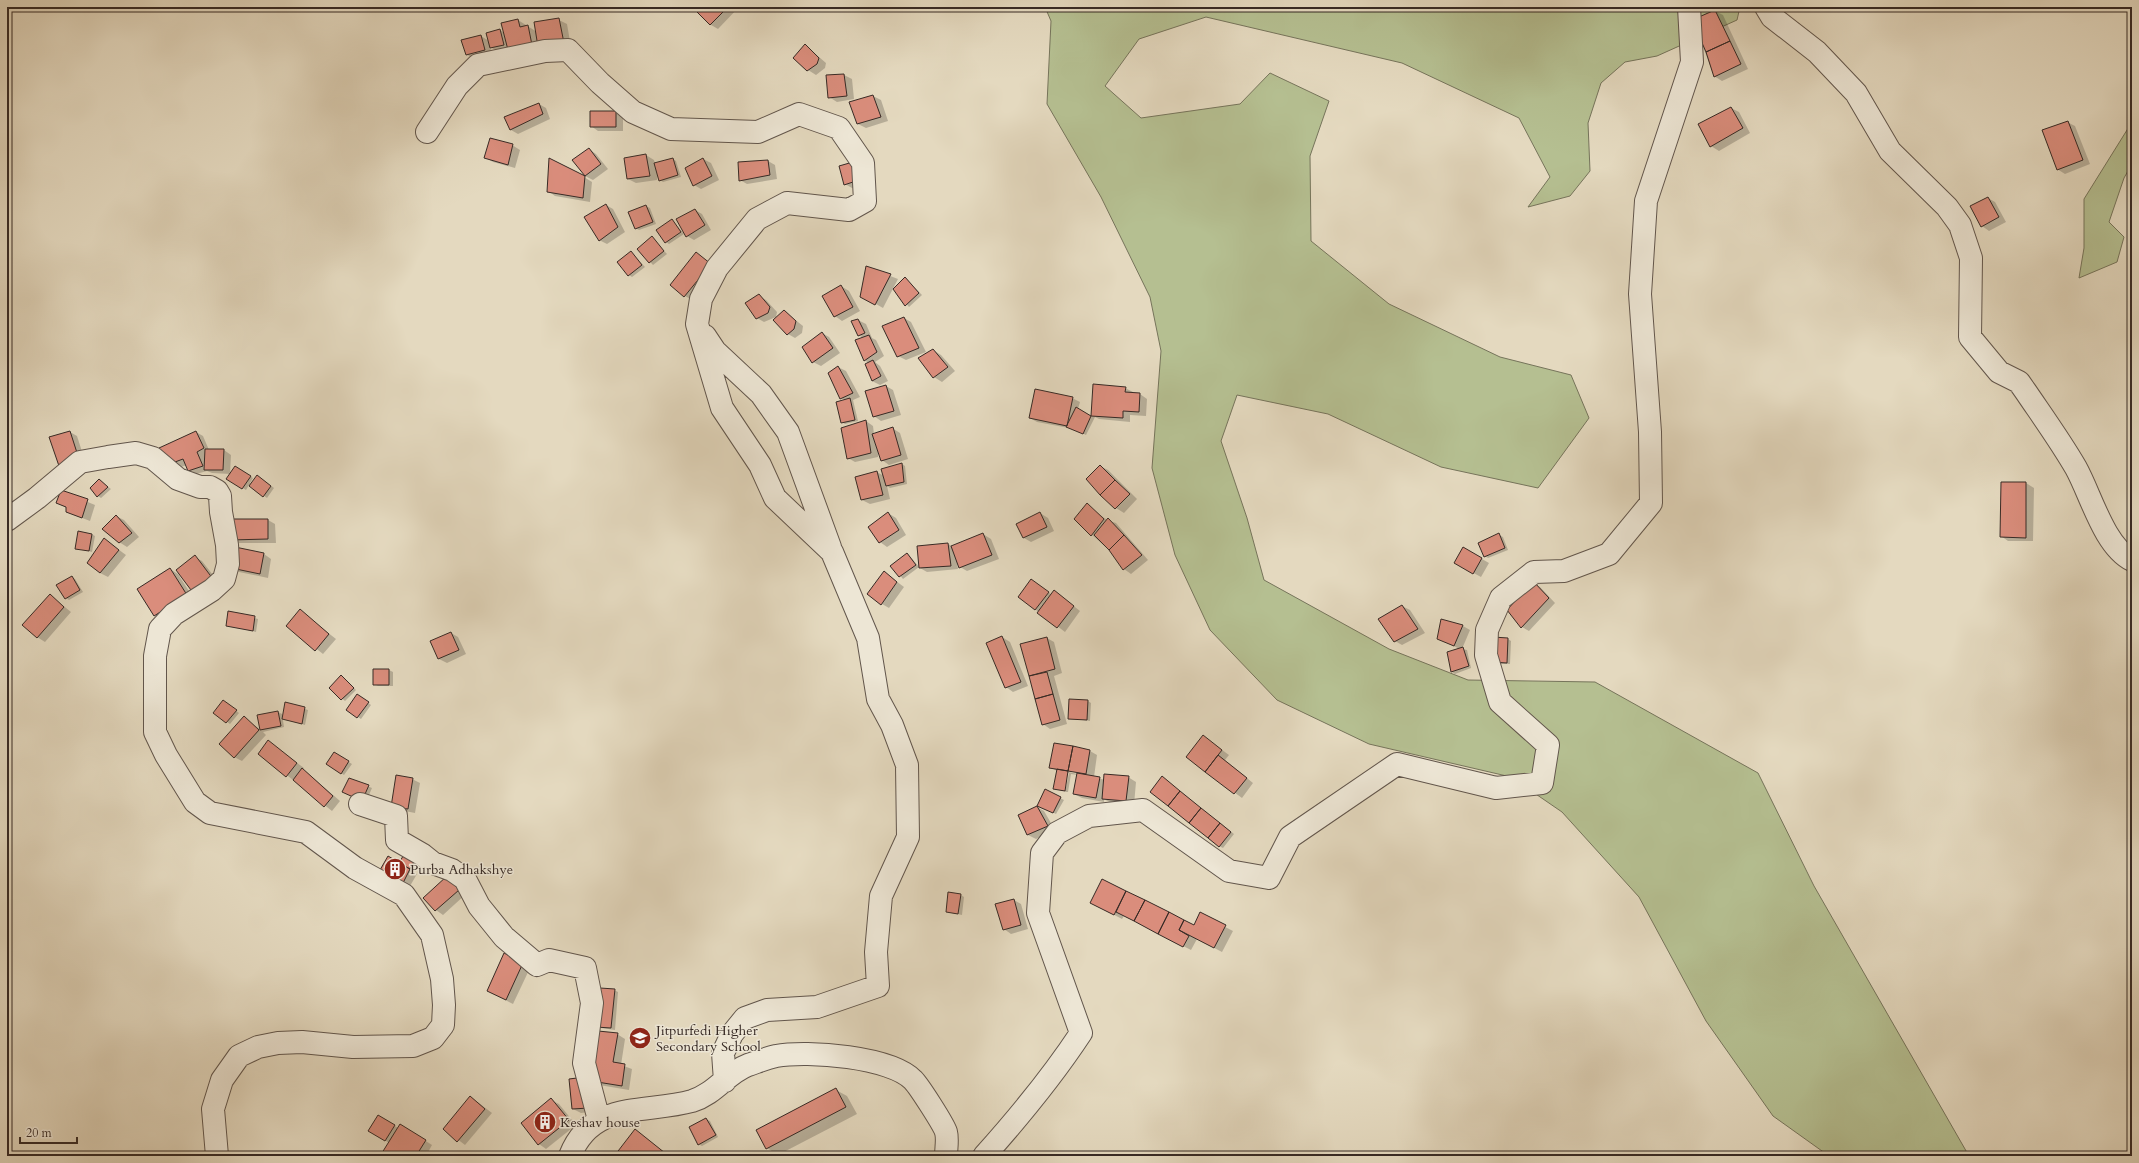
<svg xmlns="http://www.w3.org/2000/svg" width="2139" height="1163" font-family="Cardo,serif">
	<rect width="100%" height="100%" fill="#e4d9bf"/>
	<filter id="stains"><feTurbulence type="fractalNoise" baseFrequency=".005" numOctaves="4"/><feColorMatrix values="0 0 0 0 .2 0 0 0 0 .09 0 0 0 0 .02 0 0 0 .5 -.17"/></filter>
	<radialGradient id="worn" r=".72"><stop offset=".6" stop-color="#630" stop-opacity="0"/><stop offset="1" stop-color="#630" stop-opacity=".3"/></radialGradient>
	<path fill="#b5bf91" stroke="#76745b" d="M1045 7H1740L1737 20 1657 56 1625 62 1601 83 1588 123 1590 171 1570 196 1528 207 1550 177 1519 118 1402 63 1206 17 1139 39 1105 86 1141 118 1240 104 1270 73 1329 101 1310 156 1311 241 1389 304 1500 357 1571 375 1589 418 1538 488 1441 467 1328 414 1237 395 1221 441 1247 518 1264 580 1389 649 1468 680 1595 682 1758 773 1814 886 1969 1156H1829L1773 1116 1706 1021 1639 897 1562 812 1511 777 1369 744 1277 700 1210 630 1175 555 1152 468 1161 351 1150 297 1101 197 1047 104 1051 21Z
		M2132 122V164L2124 178 2109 222 2124 237 2117 262 2079 278 2084 248V199Z"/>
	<path fill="#0003" fill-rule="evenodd" d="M700 7H739L718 29 711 25 696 10Z
		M1715 11 1723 15 1748 69 1722 81 1714 76 1693 20Z
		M518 20 537 32 559 20 567 24 571 47 499 52 490 47 492 54 474 59 466 54 481 36 489 41 500 30 505 33 502 23Z
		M805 45 826 63 825 68 816 75 808 70Z
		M844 75 852 79 854 99 837 102 829 97Z
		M873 96 881 100 888 121 866 128 858 124 850 103Z
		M539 104 546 108 550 119 518 134 511 130 505 118Z
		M1731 108 1739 112 1750 133 1719 151 1711 146Z
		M615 112 623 116V131H598L591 126Z
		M2067 122 2075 126 2090 164 2065 174 2057 169Z
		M512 145 520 150 515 168 493 162 486 158Z
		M589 149 596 154 608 169 593 180 585 176Z
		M646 155 654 160 655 164 673 159 676 161 681 177 663 182 660 180 658 172 657 180 636 183 628 179 625 159Z
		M703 159 711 163 719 180 701 189 694 185Z
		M768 161 775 165 777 179 747 184 740 180Z
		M840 167 860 186 852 188 845 184Z
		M584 177 592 182 590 202 555 196 548 191Z
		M1988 198 1995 202 2006 222 1989 231 1982 226Z
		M606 205 613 209 625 232 607 244 599 240Z
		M646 206 650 208 656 224 639 230 636 228Z
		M695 210 702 214 711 230 694 240 687 236Z
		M672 220 684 234 669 244 666 242Z
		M652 238 667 254 653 265 638 249Z
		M631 252 645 267 632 277 629 275Z
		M696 253 717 268 692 300 685 296Z
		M867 267 898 279 883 308 862 296Z
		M905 278 922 295 909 307 894 289Z
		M841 286 849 291 860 311 842 321 835 316Z
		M759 296 766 300 777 312 776 317 764 322 757 318Z
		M784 311 803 326 802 333 795 338 788 334Z
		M904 318 911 322 926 352 906 360 898 356Z
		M858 320 866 324 872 338 876 340 884 356 875 362 880 366 888 381 880 385 872 381 869 363 864 360 863 338 859 335Z
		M822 333 829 337 840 353 821 366 813 362Z
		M933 350 941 355 955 371 942 382 934 377 919 358Z
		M838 367 846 371 860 397 853 400 858 421 845 424 842 422 845 400 841 398Z
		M1094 385 1125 388 1133 392V394H1140L1147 399 1146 416 1130 415V422L1099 419 1095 417 1086 435 1074 429 1037 422 1030 418 1072 398 1080 402 1078 409 1092 417Z
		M886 386 893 390 901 415 881 421 874 416Z
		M866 421 873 426 874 434 892 428 900 433 908 459 889 465 882 460 878 450V457L855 462 848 458Z
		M70 432 77 436 86 464 67 470Z
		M196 432 203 436 209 450H224L231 455 230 474 212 473 207 471 196 474 189 470 187 465 175 469 168 464Z
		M902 464 905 466 907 484 890 488 887 486 890 499 870 504 862 500 856 478 877 472 884 476Z
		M1100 466 1108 470 1137 499 1124 513 1116 508 1087 479Z
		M235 467 253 478 250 483 252 484 258 476 274 488 267 498 249 485 246 490 228 479Z
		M99 480 111 489 101 498 98 496Z
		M2002 483H2026L2034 488 2033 541H2008L2001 536Z
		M61 491 95 505 90 521 67 512V508L57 503Z
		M1087 505 1107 520 1116 523 1148 560 1131 574 1124 569 1109 550 1092 535Z
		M888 513 896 518 906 535 887 547 880 542Z
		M1040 513 1048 518 1054 531 1031 542 1024 538Z
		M116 516 124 520 139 537 127 547 119 542Z
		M268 520 275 524 276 543H239L231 539Z
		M91 534 95 536 92 552 76 548Z
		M983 534 991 539 999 559 967 571 960 567 957 563 958 569 927 572 920 568 948 544 952 546Z
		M1499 535 1503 537 1508 550 1488 558 1485 556Z
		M111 544 126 555 108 577 100 573Z
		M236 548 264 554 271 559 268 578 239 572 232 568Z
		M1463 548 1489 563 1481 577 1455 563Z
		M908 554 919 567 903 579 892 566Z
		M195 557 202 561 220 584 203 597Z
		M170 569 178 574 194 599 162 619 155 615Z
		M884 572 904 587 889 608 882 604Z
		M72 577 75 579 83 592 69 600 66 598Z
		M1533 583 1540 587 1555 603 1529 631 1522 627 1508 610Z
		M1039 585 1052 595 1061 596 1080 611 1065 632 1019 597Z
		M50 595 71 612 45 642 37 637Z
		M1402 606 1410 610 1425 633 1402 645 1395 641Z
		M300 611 336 639 323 654 288 626Z
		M229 612 258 619 256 632 227 625Z
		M1442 620 1463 626 1470 630 1462 649 1467 650 1471 668 1455 674 1452 672 1460 649 1438 639Z
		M451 633 458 637 466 654 447 663 439 659Z
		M1002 637 1010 642 1028 686 1013 692 1006 687Z
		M1047 638 1054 642 1062 673 1054 676 1067 724 1050 729 1043 724 1021 645Z
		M1508 639 1511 641 1510 664H1497Z
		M374 670H389L393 672V686H378L374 684Z
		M344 678 356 690 345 701 330 688Z
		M360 697 371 705 361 719 347 710Z
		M1088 701 1091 703 1090 721 1069 718Z
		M226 703 239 713 230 724 215 713Z
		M286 703 308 710 305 725 283 718Z
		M278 712 282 714 284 727 263 732 266 735 242 761 234 757 245 718 261 730 258 715Z
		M1203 736 1229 755 1225 760 1253 783 1242 798 1187 757Z
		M269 742 304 768 303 769 340 801 332 811 259 753Z
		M1090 751 1097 755 1094 777 1105 780 1128 777 1136 782 1134 805 1111 803 1104 799V802L1082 798 1074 794 1078 775 1071 774 1068 792H1065L1069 773H1067L1063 791 1054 788 1057 771 1050 767ZM1066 769 1082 773V775L1068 772Z
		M334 753 352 764 344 775 341 773Z
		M1162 778 1234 834 1223 848 1219 846Z
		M350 779 372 788 366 802Z
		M412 779 420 783 415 813 400 810Z
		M1060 798 1064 800 1056 814 1038 805Z
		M1037 807 1044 811 1055 830 1036 839 1028 835 1019 815Z
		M420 860 413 872 417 874 410 886 381 870Z
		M448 878 466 894 443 915 436 910 425 898Z
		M1103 880 1194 926 1200 914 1233 931 1222 952 1197 939 1191 950 1124 916 1122 919 1099 907Z
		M961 895 964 897 962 915 947 912Z
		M1014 900 1021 904 1028 929 1011 934 1004 929Z
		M523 963 530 968 513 1004 488 991Z
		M614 990 618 992 615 1030 601 1028 597 1026Z
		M617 1034 625 1039 621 1065 632 1069 629 1090 599 1085 596 1111 581 1113 573 1109 585 1078Z
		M836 1090 847 1096 857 1114 778 1155 767 1148Z
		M471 1097 492 1113 465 1145 444 1129Z
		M551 1100 559 1104 576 1125 546 1149 539 1144Z
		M379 1116 398 1128 407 1129 432 1145 426 1156H381L389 1143 370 1130Z
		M706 1119 710 1121 718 1137 702 1146 698 1144Z
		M642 1135 669 1156 616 1155Z"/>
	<path fill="#da8d7c" stroke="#372a25" d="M698 7H728L710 25 695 10Z
		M1715 10 1730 41 1706 52 1692 20Z
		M559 18 564 43 538 47 534 22Z
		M518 19 520 27 528 25 532 45 508 50 501 23Z
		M500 29 504 45 490 48 486 33Z
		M481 35 485 50 466 55 461 40Z
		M1730 41 1741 64 1714 77 1706 52Z
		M805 44 819 58 817 64 807 71 793 58Z
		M844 74 847 96 828 98 826 75Z
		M873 95 881 117 857 124 849 102Z
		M539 103 543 114 510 130 504 117Z
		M1731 107 1743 128 1710 147 1698 124Z
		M590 111H616V127H590Z
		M2068 121 2083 160 2057 170 2042 130Z
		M490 138 513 144 508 165 484 158Z
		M589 148 601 164 585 176 572 160Z
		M646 154 650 176 627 179 624 158Z
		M549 158 585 176 583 198 547 192Z
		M673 158 678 175 659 181 654 163Z
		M703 158 712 176 693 186 685 168Z
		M768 160 770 175 739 181 738 162Z
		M853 162 856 168 853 182 844 185 839 166Z
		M1988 197 1999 217 1981 227 1970 206Z
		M606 204 618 227 599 241 584 217Z
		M646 205 653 222 635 229 628 212Z
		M695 209 705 225 686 237 676 219Z
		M672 219 681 232 665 243 656 230Z
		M652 236 664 251 649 263 637 249Z
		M631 251 642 265 628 276 617 262Z
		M696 252 711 264 684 297 670 285Z
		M866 266 891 274 875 305 860 297Z
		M905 277 919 293 905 306 893 289Z
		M841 285 853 307 834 317 822 296Z
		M759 294 770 307 768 313 756 319 745 303Z
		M784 310 796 321 794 329 787 335 773 320Z
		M904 317 919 348 897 357 882 326Z
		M858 319 865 333 858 336 851 321Z
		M822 332 833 348 812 363 802 347Z
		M869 335 877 352 864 361 855 340Z
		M933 349 948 367 933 378 918 358Z
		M873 360 881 376 872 381 865 364Z
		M838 366 853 393 840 399 828 373Z
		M1093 384 1126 387 1125 392 1140 393 1139 412 1123 411V418L1091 416Z
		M886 385 894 411 873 417 865 391Z
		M1035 389 1073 397 1067 426 1029 418Z
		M850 398 855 420 841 423 836 402Z
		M1076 407 1091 416 1083 434 1066 427Z
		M866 420 871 453 847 459 841 428Z
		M893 427 901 455 881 461 872 434Z
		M70 431 79 459 59 466 49 437Z
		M196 431 204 448 197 452 203 466 188 471 183 459 167 465 159 448Z
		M205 449H224L223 470H204Z
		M902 463 904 482 886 486 881 469Z
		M1100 465 1115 480 1100 495 1086 479Z
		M235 466 251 476 242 489 226 479Z
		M877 471 883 495 861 500 855 477Z
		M257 475 271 486 263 497 249 486Z
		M99 479 108 487 97 497 90 488Z
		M1115 480 1130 494 1115 509 1100 495Z
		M2001 482H2026V538L2000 537Z
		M61 490 88 499 82 518 66 512V507L56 503Z
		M1087 503 1104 519 1091 536 1074 519Z
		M888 512 899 530 879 543 868 527Z
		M1040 512 1047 527 1023 538 1016 524Z
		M116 515 132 533 119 543 102 529Z
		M1108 518 1124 535 1109 550 1094 535Z
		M233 519H268V539L230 540Z
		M78 531 92 534 89 551 75 549Z
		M983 533 992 555 959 568 951 546Z
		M1499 533 1505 548 1484 557 1478 543Z
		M1124 535 1142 555 1123 570 1109 550Z
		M104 538 119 550 100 573 87 563Z
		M948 543 951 566 919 568 917 546Z
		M235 547 264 553 260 574 231 568Z
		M1463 547 1482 558 1473 574 1454 563Z
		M907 553 916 565 899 577 890 566Z
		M195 555 213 579 194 594 176 570Z
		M170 568 187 595 154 616 137 589Z
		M884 571 897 582 881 605 867 594Z
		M72 576 80 590 65 599 56 585Z
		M1031 579 1049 592 1035 610 1018 597Z
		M1533 581 1549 598 1521 628 1507 610Z
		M1054 590 1074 606 1057 628 1037 613Z
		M50 594 64 607 37 638 22 625Z
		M1402 605 1418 629 1394 642 1378 619Z
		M300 609 329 634 315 651 286 626Z
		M228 611 255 616 253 631 226 626Z
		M1441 619 1463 625 1454 646 1437 639Z
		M451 632 459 650 438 659 430 641Z
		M1002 636 1021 682 1005 688 986 643Z
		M1047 637 1055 669 1029 676 1020 644Z
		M1493 637 1508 638 1507 663 1492 662Z
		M1463 647 1469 666 1451 672 1447 652Z
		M373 669H389V685H373Z
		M1047 672 1053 694 1035 699 1029 676Z
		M341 675 354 688 341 700 329 688Z
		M357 694 369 702 357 718 346 710Z
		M1053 694 1060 720 1042 725 1035 699Z
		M1069 699 1088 700 1087 720 1068 719Z
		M223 700 237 710 226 723 213 713Z
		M285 702 305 707 302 724 282 719Z
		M278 711 281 726 260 730 257 715Z
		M244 716 259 730 234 758 219 744Z
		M1203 735 1222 750 1205 772 1186 757Z
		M268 740 297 763 286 777 258 754Z
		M1054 743 1073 746 1068 771 1049 768Z
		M1073 746 1090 750 1086 774 1068 771Z
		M334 752 349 761 341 774 326 764Z
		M1218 755 1247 778 1234 794 1205 772Z
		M302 768 333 796 324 807 293 780Z
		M1057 769 1068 771 1065 791 1053 789Z
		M1077 773 1100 777 1096 798 1073 794Z
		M1104 774 1129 776 1126 801 1102 799Z
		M396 775 413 778 408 809 391 807Z
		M1162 776 1180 791 1168 806 1150 792Z
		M349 778 369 785 362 801 342 792Z
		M1045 789 1061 797 1053 813 1037 806Z
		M1180 791 1201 808 1189 823 1168 806Z
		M1037 806 1048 826 1027 835 1018 815Z
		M1201 808 1220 823 1208 838 1189 823Z
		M1220 823 1231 832 1219 847 1208 838Z
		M406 851 417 857 410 869 399 863Z
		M388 856 410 869 403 883 380 870Z
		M447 876 459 890 435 911 423 898Z
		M1102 879 1126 891 1114 915 1090 903Z
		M1126 891 1145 900 1134 921 1116 912Z
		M948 892 961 894 958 914 946 912Z
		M1014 899 1021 925 1003 930 995 904Z
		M1145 900 1169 912 1158 934 1134 921Z
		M1169 912 1184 920 1179 930 1189 936 1183 947 1158 934Z
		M1200 912 1226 925 1214 948 1179 930 1184 920 1194 925Z
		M504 953 523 963 506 1000 487 991Z
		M600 988 615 989 611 1028 596 1027Z
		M598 1031 618 1033 613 1062 625 1064 622 1086 591 1081Z
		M585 1077 589 1108 572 1109 569 1079Z
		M836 1088 846 1107 766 1149 756 1130Z
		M470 1096 485 1109 457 1142 443 1129Z
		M551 1098 569 1120 538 1145 521 1123Z
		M378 1115 395 1125 385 1141 368 1131Z
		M706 1118 716 1135 698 1145 689 1127Z
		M400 1124 426 1140 416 1156H380Z
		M635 1129 665 1153 663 1156 615 1155Z"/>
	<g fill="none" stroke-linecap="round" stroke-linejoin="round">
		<g stroke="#62564c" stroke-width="24">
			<path id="minor" d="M1766 7 1772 17 1817 52 1856 93 1890 151 1947 207 1960 225 1971 258 1970 337 1999 372 2019 382 2026 392C2043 417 2061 442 2076 468 2091 495 2104 546 2132 560
				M427 132 457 86 478 65 545 51 568 50 600 83 633 112 671 129 758 132 799 114 839 128 863 163 865 201 849 210 787 203 757 219 717 268 701 299 697 324 722 408 760 465 775 498 832 552 868 638 878 699 892 725 907 765 908 837 881 896 876 952 878 986 817 1007 767 1010 745 1018 732 1034 723 1053 725 1081
				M705 336 715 351 761 394 788 432 830 547
				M7 520 37 498 80 462 108 457 136 453 153 458 178 479 200 487H210L217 491 220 496 221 512 227 545 228 564 224 579 212 590 174 614 160 629 155 656V732L166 755 195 802 210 813 306 832 355 868 404 895 432 935 442 979 444 1005 443 1025 433 1038 413 1046 353 1047 302 1042 278 1043 258 1047 239 1056 222 1080 213 1109 217 1156
				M360 804 396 816 397 840 423 855 433 863 452 870 465 879 479 906 504 937 537 965 549 960 585 968 592 1003 584 1063 599 1120
				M570 1156C592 1100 645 1114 692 1101 715 1094 727 1073 748 1065 757 1062 767 1058 776 1056 808 1050 891 1057 913 1080 919 1086 944 1125 946 1132 948 1139 946 1149 946 1156
				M984 1156C1019 1117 1052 1077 1081 1033L1038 913 1042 853 1057 833 1089 816 1143 810 1229 871 1269 878 1290 837 1397 764 1496 788 1542 783 1548 745 1500 702 1486 655 1487 630 1501 598 1534 572 1564 571 1609 554 1651 503 1650 432 1640 294 1646 201 1692 62 1689 7"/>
		</g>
		<use href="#minor" stroke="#ede6d5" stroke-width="22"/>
	</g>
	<defs>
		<g id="building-disc" transform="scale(1.15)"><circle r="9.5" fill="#8f2418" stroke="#ede6d5"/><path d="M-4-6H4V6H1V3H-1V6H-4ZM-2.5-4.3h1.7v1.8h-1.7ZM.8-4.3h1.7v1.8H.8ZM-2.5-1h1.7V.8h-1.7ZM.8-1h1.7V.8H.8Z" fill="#fff"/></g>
		<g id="school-disc" transform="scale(1.15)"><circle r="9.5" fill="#8f2418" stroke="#ede6d5"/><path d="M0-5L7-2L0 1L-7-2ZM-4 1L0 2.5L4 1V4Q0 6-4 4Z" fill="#fff"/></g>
	</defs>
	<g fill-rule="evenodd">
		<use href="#building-disc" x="395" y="869"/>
		<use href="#school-disc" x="640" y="1038"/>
		<use href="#building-disc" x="545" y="1122"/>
	</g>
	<g text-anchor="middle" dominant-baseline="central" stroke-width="3" stroke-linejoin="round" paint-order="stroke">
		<g font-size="14" fill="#372a25" stroke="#ede6d5" text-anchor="start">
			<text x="410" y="869">Purba Adhakshye</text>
			<text x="656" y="1030">Jitpurfedi Higher<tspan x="656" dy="16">Secondary School</tspan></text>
			<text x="560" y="1122">Keshav house</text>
		</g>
	</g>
	<rect width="2139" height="1163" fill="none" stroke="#e4d9bf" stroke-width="24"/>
	<rect x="8" y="8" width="2123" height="1147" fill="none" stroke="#372a25" stroke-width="2"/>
	<rect x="12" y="12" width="2115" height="1139" fill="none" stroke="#372a25"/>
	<path d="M20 1137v6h57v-6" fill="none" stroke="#372a25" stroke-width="2"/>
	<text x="26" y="1137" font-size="12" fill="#372a25" stroke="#ede6d5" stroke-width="3" paint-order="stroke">20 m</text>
	<rect width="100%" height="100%" filter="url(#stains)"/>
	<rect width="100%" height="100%" fill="url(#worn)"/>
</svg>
